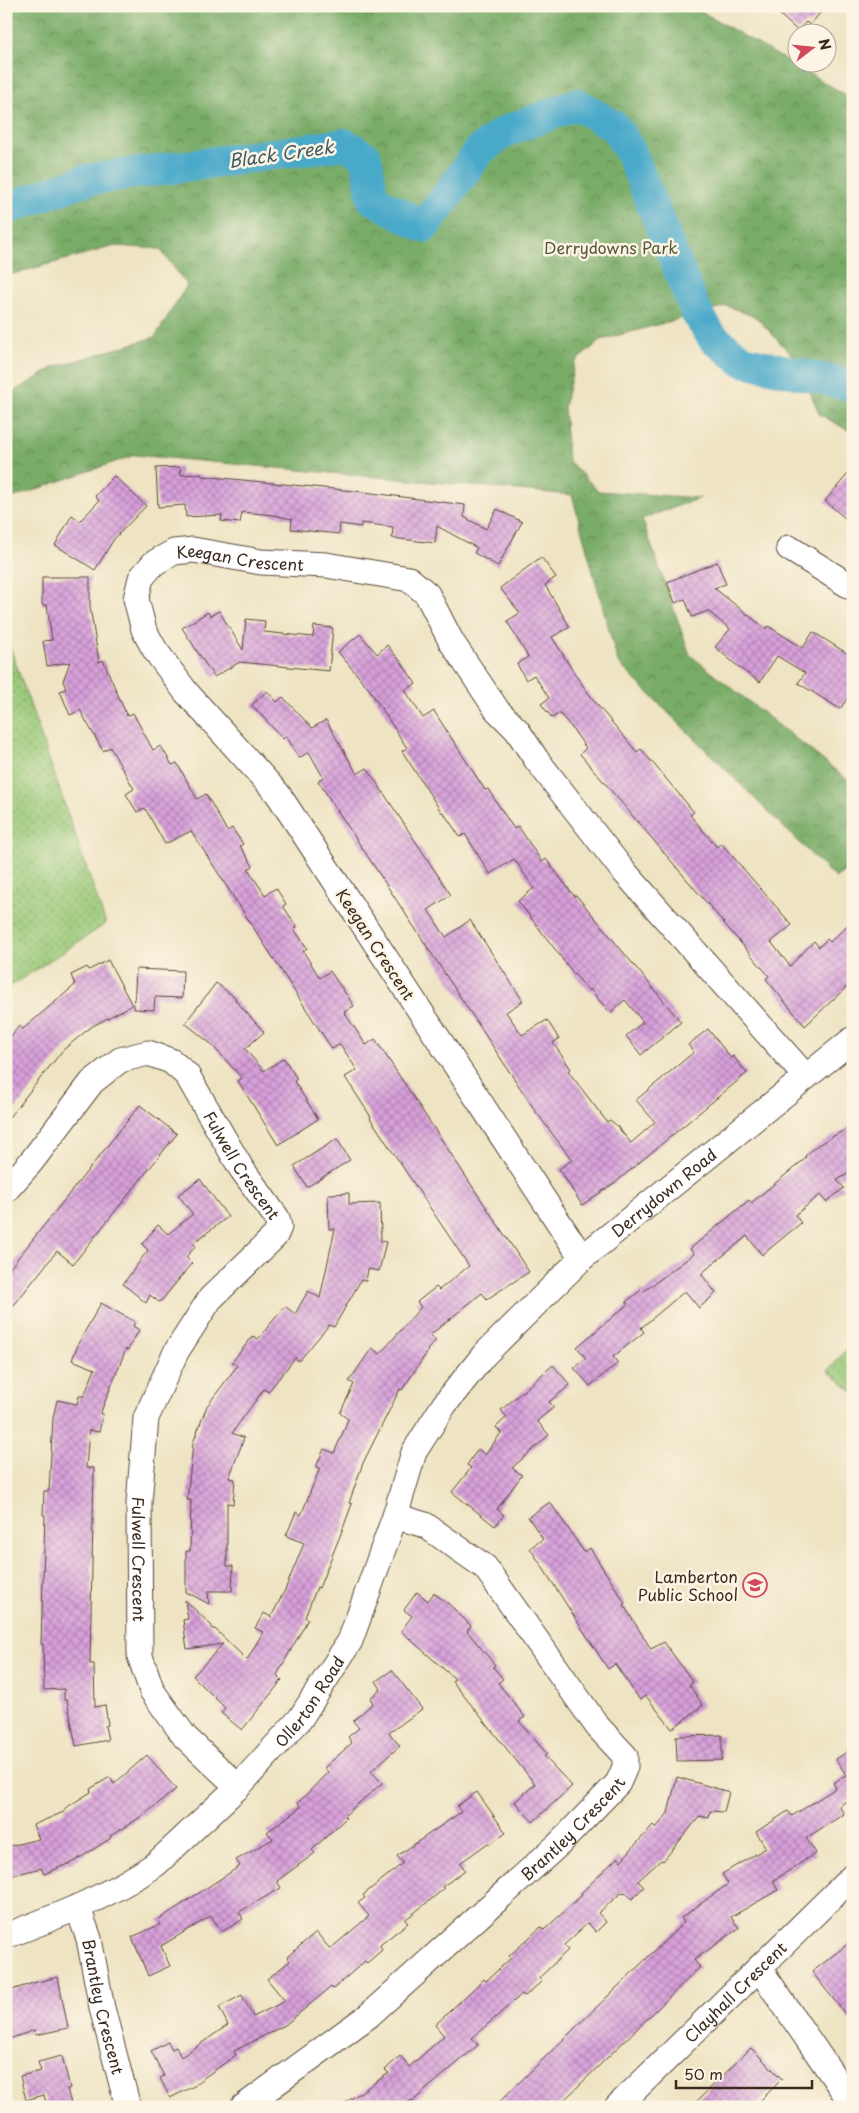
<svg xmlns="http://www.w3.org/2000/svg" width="859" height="2113" font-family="'Playpen Sans',sans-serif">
	<defs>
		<pattern id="grass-dots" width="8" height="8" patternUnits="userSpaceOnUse" patternTransform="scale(1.25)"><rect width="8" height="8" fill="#97c776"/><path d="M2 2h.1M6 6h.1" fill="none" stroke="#7ca260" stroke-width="1.8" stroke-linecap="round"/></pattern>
		<pattern id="forest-crowns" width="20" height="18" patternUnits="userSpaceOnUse" patternTransform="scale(1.25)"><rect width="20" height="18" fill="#79ac67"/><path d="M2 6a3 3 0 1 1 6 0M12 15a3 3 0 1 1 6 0" fill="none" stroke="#648c54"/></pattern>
		<pattern id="building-cross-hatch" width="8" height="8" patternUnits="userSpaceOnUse" patternTransform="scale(1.25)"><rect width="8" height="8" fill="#d8a0db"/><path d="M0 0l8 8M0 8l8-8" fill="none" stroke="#b083b1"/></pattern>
	</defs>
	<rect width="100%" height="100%" fill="#fcf5e5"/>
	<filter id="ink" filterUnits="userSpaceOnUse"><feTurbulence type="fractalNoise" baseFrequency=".02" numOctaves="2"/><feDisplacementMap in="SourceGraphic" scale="10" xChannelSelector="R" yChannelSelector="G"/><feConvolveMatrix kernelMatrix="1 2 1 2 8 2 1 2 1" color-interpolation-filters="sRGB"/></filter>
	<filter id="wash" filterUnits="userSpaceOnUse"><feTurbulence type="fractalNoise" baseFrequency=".0096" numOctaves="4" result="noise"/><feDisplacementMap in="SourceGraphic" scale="20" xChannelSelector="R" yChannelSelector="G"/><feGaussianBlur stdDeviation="1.12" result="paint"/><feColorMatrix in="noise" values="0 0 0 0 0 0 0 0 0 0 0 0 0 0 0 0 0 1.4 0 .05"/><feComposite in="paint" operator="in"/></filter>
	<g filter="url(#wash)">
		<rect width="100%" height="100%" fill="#eee3c2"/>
		<path fill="url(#grass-dots)" stroke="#69784a" d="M6 635 106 924 6 989Z
			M853 1342V1392L828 1371Z"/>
		<path fill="url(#forest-crowns)" stroke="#5a6b42" d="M6 6H692L853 99V433L819 414 798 362 757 318 727 306 601 340 575 362 564 407 568 460 598 491 700 498 642 519 690 655 853 784V865L835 878 618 663 572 495 135 455 6 500V396L55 367 155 337 187 285 160 249 115 246 6 276Z"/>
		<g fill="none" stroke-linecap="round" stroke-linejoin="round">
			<path stroke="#4aa9c9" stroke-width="32" d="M6 209 85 180 345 144 366 157 373 199 424 227 480 150 506 131 577 104 615 127 631 153 696 312 713 338 743 361 853 386"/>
		</g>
		<g id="blocks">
			<path fill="url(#building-cross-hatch)" d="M770 6H826L810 25 806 22 798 31Z
				M180 467 181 475 201 474 202 476 364 492 465 505 464 517 486 529 497 509 522 522 498 566 474 553 477 548 437 526 435 543 392 538 393 527 361 523V527L340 524 339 534 291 529 292 519 273 515 242 512 240 523 221 521 222 515 186 517 185 505 158 507 156 468Z
				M853 468V525L825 501Z
				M114 476 146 506 114 539 95 570 55 545 72 515 80 521 99 501 95 496Z
				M541 557 556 577 545 585 570 627 552 637 578 679 599 707 637 752 641 749 694 812 690 815 717 847 721 843 792 925 771 942 790 966 814 941 819 947 827 939 830 942 853 920V981L805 1026 766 979 769 976 580 754 586 748 572 728 559 713 552 718 541 704 549 698 534 675 526 680 517 664 528 657 507 621 520 613 500 588Z
				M717 562 726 584 714 588 766 629 768 626 803 648 813 632 853 657V690L840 709 798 683 805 673 777 656 760 682 741 669 715 647 730 629 708 611 692 617 685 599 675 603 667 582Z
				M42 577H90V607L99 662 103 660 127 716 133 713 153 750 161 746 172 765 177 763 197 799 206 794 227 831 232 828 243 844 240 846 253 866 248 869 265 895 276 888 286 904 283 906 297 927 294 929 307 948 303 951 320 978 330 971 354 1006 344 1012 366 1045 375 1039 529 1272 487 1299 482 1293 430 1335 436 1340 427 1350 428 1351 402 1390 400 1389 363 1463 349 1503 352 1504 342 1531 319 1588 317 1587 305 1617 308 1619 277 1675 282 1680 242 1730 221 1713 225 1708 193 1676 223 1644 187 1649 183 1620 188 1619 185 1600 212 1626V1629H215L247 1660 263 1632 255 1628 264 1613 271 1617 285 1590 304 1543 286 1536 296 1512 301 1515 320 1468 316 1467 324 1449 334 1453 345 1428 348 1419 340 1413 354 1384 349 1381 372 1348 380 1354 421 1307 417 1302 436 1287 439 1290 469 1266 370 1118 371 1117 345 1077 357 1070 340 1044 332 1049 191 831 165 844 146 810 144 808 137 812 126 794 134 789 110 747 103 751 80 710 70 715 60 691 66 689 63 681 70 662 47 666 43 641 52 640 47 605H42Z
				M219 611 243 650 246 619 265 621 264 632 313 637 314 626 333 628 329 671 240 662 214 677 182 628 208 612 210 616Z
				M360 634 377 654 387 645 402 663 416 684 405 690 423 718 434 711 485 790 488 789 514 829 518 826 542 862 546 859 574 896 576 895 681 1022 641 1055 626 1036 643 1022 625 1000 610 1013 590 989 589 991 574 974 518 901 534 888 514 859 490 874 465 834 460 837 443 812 442 813 402 751 407 748 369 689 338 652Z
				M267 691 277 702 283 697 312 728 326 720 357 774 367 768 451 895 428 910 446 937 470 920 523 1001 506 1012 522 1035 547 1020 559 1039 553 1043 571 1069 568 1071 607 1122 610 1120 616 1125 631 1143 655 1122 636 1100 694 1052 688 1045 708 1029 731 1058 733 1056 747 1073 616 1182 582 1205 559 1169 572 1160 536 1112 318 781 323 777 309 752 299 758 286 736 283 739 252 705Z
				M108 960 132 1005 91 1027 63 1050 6 1121V1042L19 1026 23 1029 75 985 71 975 87 967 89 970Z
				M136 969 183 971 182 998 155 997 154 1010 134 1009Z
				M216 983 236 998 235 1000 264 1032 245 1049 264 1071 284 1058 297 1079 294 1081 318 1119 278 1145 238 1081 242 1078 210 1043 185 1023Z
				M140 1105 177 1134 73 1264 57 1251 6 1315V1273Z
				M853 1125V1171L837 1180 844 1188 826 1202 820 1195 795 1215 801 1223 762 1255 747 1236 702 1273V1275L716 1293 699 1308 685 1291 641 1328 644 1332 613 1357 618 1363 590 1386 574 1368 586 1358 577 1347 628 1304 626 1302 641 1290 643 1292 694 1254 690 1249 749 1200 751 1203 806 1158 805 1156 816 1146Z
				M337 1139 350 1160 307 1187 294 1166Z
				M200 1179 228 1217 193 1243 196 1246 186 1257 192 1263 162 1300 159 1302 150 1295 146 1303 123 1284 148 1250 142 1244 158 1225 168 1234 193 1214 178 1195Z
				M349 1193V1204L380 1203 381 1241 386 1242 379 1271 368 1269 366 1281 361 1280 334 1327 329 1325 299 1361 295 1358 268 1392 264 1389 232 1433 244 1438 229 1478 235 1479 233 1504 227 1503V1566H233L232 1591H208L209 1604 186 1592V1551H190L191 1500H187L193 1443 207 1406 237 1366 232 1362 253 1336 258 1339 285 1306 295 1314 308 1291 320 1298 335 1229H329L328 1194Z
				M101 1303 135 1322 133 1326 139 1330 128 1350 126 1349 100 1414H103L99 1432 89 1430 86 1468H94L90 1664H94L95 1707 105 1705 108 1725 105 1726 108 1740 76 1746 67 1700H64V1689L44 1690 43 1644H41L45 1515H43L44 1491H49L53 1418 57 1400 77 1404 79 1396H84L95 1369 72 1360 79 1342Z
				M553 1365 570 1385 549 1402 554 1407 537 1421 549 1435 512 1468 522 1475 497 1509 504 1515 495 1526 452 1492 471 1468 467 1465 478 1449 485 1455 501 1433 496 1427 507 1417 501 1410Z
				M550 1502 584 1552 590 1548 625 1603 623 1604 651 1649 664 1642 693 1682 689 1685 703 1705 672 1729 646 1696 640 1700 615 1664 608 1669 530 1548 543 1539 528 1517Z
				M417 1592 428 1601 434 1593 450 1605 471 1626 467 1631 495 1665 493 1667 503 1679 498 1683 525 1717 519 1721 547 1754 544 1756 572 1786 533 1822 515 1802 535 1784 452 1681 455 1679 401 1631 412 1616 404 1610Z
				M392 1670 422 1709 389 1733 400 1746 371 1771 382 1783 344 1816 346 1818 312 1850 315 1853 277 1881 281 1888 239 1912 243 1919 222 1932 211 1916 161 1946 170 1966 148 1976 132 1937 161 1924 158 1920 240 1866 236 1860 273 1839 267 1832 301 1807 298 1803 328 1772 324 1768 352 1743 348 1737 359 1728 353 1721 373 1703 370 1698 381 1689 376 1681Z
				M722 1735V1760L677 1761 676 1736Z
				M853 1748V1797L839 1806 844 1814 806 1838 816 1853 773 1881 778 1890 731 1917 739 1928 694 1960 700 1967 557 2107H494L684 1922 681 1918 728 1884 722 1874 766 1848 756 1832 788 1811 792 1816 836 1788 833 1783 846 1775 836 1759Z
				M147 1755 176 1789 144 1815 110 1836 111 1838 75 1861 44 1874 41 1868 6 1877V1847L39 1839 33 1825 66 1811 64 1809 91 1792 90 1789 110 1777 114 1784Z
				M677 1777 729 1792 724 1812 710 1811 709 1818 700 1816 663 1861 661 1860 638 1881 644 1887 632 1899 625 1892 621 1893 598 1913 606 1922 596 1932 588 1923 564 1945 568 1950 539 1978 542 1981 525 1996 522 1994 472 2038 478 2045 413 2101 412 2100 401 2107H339L389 2073 385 2070 400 2056 409 2067 444 2036 435 2025 484 1979 486 1981 511 1958 509 1956 541 1927 544 1930 582 1895 581 1893 618 1857 621 1861 653 1825 656 1828 668 1813Z
				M477 1792 506 1833 490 1844 488 1843 460 1863 465 1870 442 1887 444 1889 405 1920 408 1923 380 1945 382 1950 367 1963 365 1961 333 1989 331 1987 285 2025 234 2051 236 2055 195 2084 196 2085 170 2098 160 2078 164 2076 151 2051 168 2042 172 2049 176 2047 181 2057 228 2025 219 2007 242 1995 253 2017 285 2001 267 1979 290 1961 287 1957 316 1932 330 1949 369 1916 358 1903 365 1898 363 1895 403 1863 397 1856 461 1812 457 1806Z
				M853 1940V2024L812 1972Z
				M58 1977 68 2028 36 2035 35 2030 6 2040V1992L33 1983Z
				M751 2048 782 2079 754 2107H691Z
				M62 2056 70 2088 67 2089 72 2107H47L44 2095 26 2100 20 2076 41 2071 38 2062Z"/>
		</g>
	</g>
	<g filter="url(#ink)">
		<use href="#blocks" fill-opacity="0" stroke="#564637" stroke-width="1"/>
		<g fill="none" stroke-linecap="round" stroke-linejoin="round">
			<g stroke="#564637" stroke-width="27">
				<g id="minor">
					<path d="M789 548 853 588"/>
					<path id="s1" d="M6 1190 31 1162 92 1082 120 1060 148 1053 171 1061 187 1075 241 1168 277 1218 279 1227 275 1236 210 1299 176 1352 146 1418 139 1503 140 1656 152 1691 185 1737 238 1787"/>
					<path id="s2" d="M582 1258 278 794 186 692 155 650 144 630 136 599 141 578 154 563 174 552 193 550 261 562 326 565 409 579 427 594 451 641 497 710 517 730 536 759 621 868 806 1077"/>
					<path id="s3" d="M78 1908 89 1939 102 2008 128 2107"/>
					<path id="s4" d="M6 1936C58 1916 110 1896 156 1864L238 1787 300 1719 350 1641 395 1516 414 1452 444 1405 484 1355 582 1258 853 1039"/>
					<path d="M759 1968 853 2105"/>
					<path id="s5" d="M243 2107 368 2016 559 1844 618 1783 625 1767V1756L598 1727 485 1567 425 1525 395 1516"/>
					<path id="s6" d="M617 2107 853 1876"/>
				</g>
			</g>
			<use href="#minor" stroke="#fff" stroke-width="25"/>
		</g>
	</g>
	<defs>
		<g id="school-ring" transform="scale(1.25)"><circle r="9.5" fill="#fcf5e5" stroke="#d1495b" stroke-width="1.5"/><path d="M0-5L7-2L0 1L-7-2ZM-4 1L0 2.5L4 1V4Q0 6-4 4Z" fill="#d1495b"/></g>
	</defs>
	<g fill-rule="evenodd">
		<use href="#school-ring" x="755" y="1585"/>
	</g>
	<g text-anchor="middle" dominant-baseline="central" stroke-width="5" stroke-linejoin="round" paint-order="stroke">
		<g font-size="16" fill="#575938" stroke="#fcf5e5">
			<text x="611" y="247">Derrydowns Park</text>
		</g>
		<g font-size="16" fill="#3b2a1e" stroke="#fcf5e5">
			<text stroke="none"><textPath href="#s2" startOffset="930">Keegan Crescent</textPath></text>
			<text transform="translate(376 944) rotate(57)">Keegan Crescent</text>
			<text stroke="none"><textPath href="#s1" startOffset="354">Fulwell Crescent</textPath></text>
			<text stroke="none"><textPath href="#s4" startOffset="1026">Derrydown Road</textPath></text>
			<text stroke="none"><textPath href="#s1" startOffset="804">Fulwell Crescent</textPath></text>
			<text stroke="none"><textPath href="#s4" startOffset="391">Ollerton Road</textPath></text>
			<text stroke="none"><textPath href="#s5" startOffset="432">Brantley Crescent</textPath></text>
			<text stroke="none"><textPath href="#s6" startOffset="165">Clayhall Crescent</textPath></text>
			<text stroke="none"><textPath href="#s3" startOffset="102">Brantley Crescent</textPath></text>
		</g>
		<g font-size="16" fill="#3b2a1e" stroke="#fcf5e5" text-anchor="end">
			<text x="738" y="1576">Lamberton<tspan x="738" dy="18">Public School</tspan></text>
		</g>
		<g font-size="18" font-style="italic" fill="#415d62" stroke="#fcf5e5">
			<text transform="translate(281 153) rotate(-8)">Black Creek</text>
		</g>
	</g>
	<rect width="859" height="2113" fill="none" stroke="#fcf5e5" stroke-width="25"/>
	<g transform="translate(812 48) rotate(74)"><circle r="24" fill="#fcf5e5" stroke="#afa495"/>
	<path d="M0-4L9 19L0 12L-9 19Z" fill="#d1495b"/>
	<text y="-8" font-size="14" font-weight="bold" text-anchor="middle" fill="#3b2a1e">N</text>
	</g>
	<path d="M676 2080v8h136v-8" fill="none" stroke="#3b2a1e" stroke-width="2.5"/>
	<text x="684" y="2080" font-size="15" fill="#3b2a1e" stroke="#fcf5e5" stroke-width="4" paint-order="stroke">50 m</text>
</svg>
